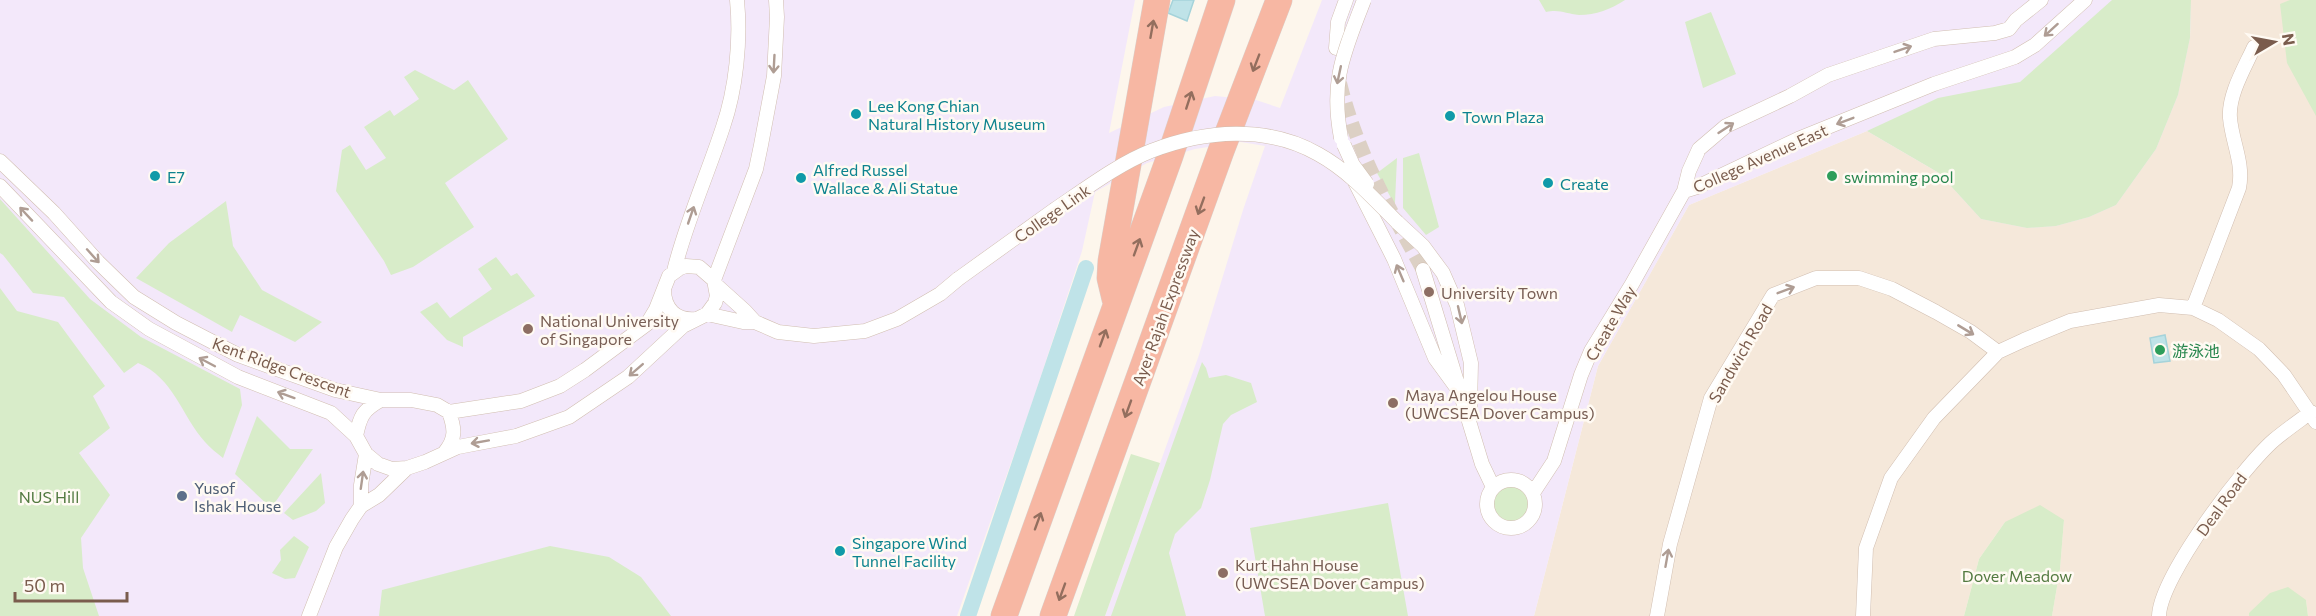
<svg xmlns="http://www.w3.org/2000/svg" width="2316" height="616" font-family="Commissioner,'Noto Sans SC',sans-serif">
	<rect width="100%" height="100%" fill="#fdf6ec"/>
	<path fill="#f5e8da" d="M2191 0H2316V616H2308L2306 600 2249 613V616H2052L2060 569 2064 520 2005 522 1979 559 1964 616H1534L1598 366 1689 205 1867 131 1939 173 1982 219 2190 38Z"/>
	<path fill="#f3e8fa" d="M0 0H1135L1109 133 1164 107 1215 96 1256 100 1280 108 1322 0H2191L2190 38 2178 95 2156 149 2116 205 2089 217 2056 226 2027 228 1981 219 1939 173 1867 131 1689 205 1598 366 1534 616H1105L1199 355 1243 210 1265 146 1241 142 1195 149 1147 163 1095 192 1082 251 1031 406 957 616H0Z"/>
	<path fill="#d8ecc9" d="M1539 0H1625C1611 9 1596 15 1579 15 1566 14 1560 9 1546 12Z
		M2112 0H2191L2190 38 2178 95 2156 149 2116 205 2089 217 2056 226 2027 228 1981 219 1939 173 1867 131 1938 98 2020 82Z
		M2290 0H2316V116L2287 63 2280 4Z
		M1711 12 1736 74 1703 88 1685 22Z
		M415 70 454 90 468 80 508 139 445 183 474 227 413 267 391 275 384 261 336 191 342 150 350 145 366 170 386 158 364 127 390 110 394 116 419 99 404 77Z
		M1419 153 1439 227 1426 235 1403 208V158Z
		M1397 158 1395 202V205L1377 173Z
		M0 199 90 299 141 337 240 389 242 405 223 458C217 453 210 448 205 442 181 415 174 378 138 363L124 373 64 297 33 293 3 255 0 253Z
		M226 201 233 246 262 290 322 322 295 342 240 315 232 332 136 278 169 243Z
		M496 257 511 276 517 273 535 296 463 337V347L447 340 420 312 437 302 450 318 492 289 478 269Z
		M0 288 17 311 58 322 105 386 93 396 110 428 79 453 110 495 81 538 83 568 99 616H0Z
		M1202 362 1206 368 1209 378 1226 375 1251 383 1257 402 1231 415 1223 424 1210 480 1201 508 1175 534 1169 553 1186 616H1111Z
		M257 416 290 449H313L271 508 235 474Z
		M1131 454 1160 463 1105 616H1074Z
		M321 473 325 503 316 511 293 520 284 513Z
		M1494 504a17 17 0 1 1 34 0a17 17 0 1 1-34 0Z
		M1388 503 1408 616H1265L1250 528Z
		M2040 505 2064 520 2060 569 2052 616H1964L1979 559 2005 522Z
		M294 536 309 547 295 578 285 579 272 573 281 560 280 550Z
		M550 546 609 557 641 577 671 616H379L382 590Z
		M2288 587 2306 600 2308 616H2249V613L2270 593Z"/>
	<path fill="#bfe3e8" stroke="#a5d3da" stroke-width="1.5" d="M1173 0H1194L1187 21 1168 13Z
		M2165 335 2170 361 2154 363 2150 338Z"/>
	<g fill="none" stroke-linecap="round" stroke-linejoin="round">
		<path stroke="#bfe3e8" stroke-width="16" d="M968 616 1086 268"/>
		<path stroke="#dcd0c4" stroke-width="14" stroke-dasharray="14 7" stroke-linecap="butt" d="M1340 83C1357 152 1389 208 1423 270"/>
		<g stroke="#d1beb0" stroke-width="15">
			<path id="street" d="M1336 48 1338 22 1346 0
				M0 161 54 213 98 262 134 297 176 323 238 355 335 390 381 400H411L437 405 449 412 521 401 560 386 585 370 647 324 656 309 669 276 680 268 686 266 699 267 714 280 717 296 715 303 707 314 683 326 628 377 569 417 516 436 458 447 425 462 407 468 392 469 378 464 366 454 356 436 331 413 238 377 149 329 111 302 0 186
				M1355 182 1394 259 1435 358 1462 395
				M1684 191 1697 187 1798 139 1934 84 2015 57 2035 45 2085 0
				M1397 222 1423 246 1443 273 1457 305 1471 363 1470 408
				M1423 270 1482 464 1493 487
				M674 271C686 222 707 176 723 127 736 89 741 41 737 0
				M714 280 756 169 761 145 774 76 777 17 776 0
				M715 284 745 311 755 322
				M664 289C664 309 676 321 696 319
				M2193 308 2239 188C2244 163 2232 142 2230 118 2228 95 2245 67 2254 47
				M707 314 743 322H755L778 332 814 336 865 331 897 319 940 294 958 279
				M356 436C360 416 363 410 381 400
				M445 452C456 438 455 429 449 412
				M1487 504a24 24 0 1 1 48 0a24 24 0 1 1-48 0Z
				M1533 493 1554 461 1581 375 1591 351 1632 284 1684 191 1689 171 1699 149 1726 126 1790 96 1828 75 1934 39 1995 33 2009 29 2016 20 2041 0
				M361 506V485L366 454
				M309 616 336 547 352 519 361 506 379 495 407 468
				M1657 616 1670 544 1711 398 1773 295 1816 278H1859L1892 289 1936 312 1971 332 1998 352
				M1863 616 1866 548 1891 478 1934 418 1998 352 2024 340 2070 321 2159 305 2193 308 2218 320 2259 349 2284 375 2316 422
				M2159 616C2160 577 2243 467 2274 440 2286 430 2299 421 2311 412"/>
		</g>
		<g stroke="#dad1cd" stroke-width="27">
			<path id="highway" d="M1115 299 1110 278 1111 261 1157 0
				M1004 616 1170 156 1222 0
				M1053 616 1221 151 1279 0"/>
		</g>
		<use href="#street" stroke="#fff" stroke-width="14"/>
		<use href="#highway" stroke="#f7b7a3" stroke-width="26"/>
		<g stroke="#d1beb0" stroke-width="15" stroke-linecap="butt">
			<path id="street-bridge" d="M1341 138C1330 80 1344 53 1364 0
				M1344 145 1353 165 1367 184
				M958 279C990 256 1022 233 1054 210 1084 190 1118 164 1151 151 1205 130 1267 125 1318 154 1349 171 1373 198 1397 222"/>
		</g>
		<use href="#street-bridge" stroke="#fff" stroke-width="14"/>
	</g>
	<defs><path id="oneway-shaft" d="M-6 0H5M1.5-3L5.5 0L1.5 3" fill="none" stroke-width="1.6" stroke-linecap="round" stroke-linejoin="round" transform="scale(1.5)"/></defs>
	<g stroke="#936e5e">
		<use href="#oneway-shaft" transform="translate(1152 29) rotate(-80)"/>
		<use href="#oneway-shaft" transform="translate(1256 63) rotate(111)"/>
		<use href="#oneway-shaft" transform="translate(1189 100) rotate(-72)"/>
		<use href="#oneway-shaft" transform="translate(1201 206) rotate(110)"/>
		<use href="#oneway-shaft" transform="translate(1137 247) rotate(-70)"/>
		<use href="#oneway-shaft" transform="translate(1103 338) rotate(-70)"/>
		<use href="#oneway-shaft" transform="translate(1128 409) rotate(110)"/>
		<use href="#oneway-shaft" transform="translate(1038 521) rotate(-70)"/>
		<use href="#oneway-shaft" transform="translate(1062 592) rotate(110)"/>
	</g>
	<g stroke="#af9d94">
		<use href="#oneway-shaft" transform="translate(2051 30) rotate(138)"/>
		<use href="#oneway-shaft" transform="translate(1903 49) rotate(-19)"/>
		<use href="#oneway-shaft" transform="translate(774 64) rotate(93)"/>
		<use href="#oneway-shaft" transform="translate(1339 75) rotate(102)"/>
		<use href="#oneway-shaft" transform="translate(1845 121) rotate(159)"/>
		<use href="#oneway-shaft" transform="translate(1726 128) rotate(-33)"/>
		<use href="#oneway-shaft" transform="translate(26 214) rotate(-133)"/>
		<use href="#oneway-shaft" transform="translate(691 215) rotate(-71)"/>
		<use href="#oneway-shaft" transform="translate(93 256) rotate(48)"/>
		<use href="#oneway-shaft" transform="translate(1400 273) rotate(-113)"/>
		<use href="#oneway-shaft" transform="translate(1786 290) rotate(-21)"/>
		<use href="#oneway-shaft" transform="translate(1460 315) rotate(77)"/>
		<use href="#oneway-shaft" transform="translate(1966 330) rotate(31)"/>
		<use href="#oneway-shaft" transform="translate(207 362) rotate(-152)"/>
		<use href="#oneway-shaft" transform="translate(636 370) rotate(139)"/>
		<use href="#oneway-shaft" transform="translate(286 395) rotate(-160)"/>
		<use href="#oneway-shaft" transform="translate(480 442) rotate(170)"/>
		<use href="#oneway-shaft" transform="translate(362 480) rotate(-82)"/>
		<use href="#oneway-shaft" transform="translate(1667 558) rotate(-80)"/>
	</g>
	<g fill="#0f9aa8" stroke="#fffaf3" stroke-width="2">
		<circle cx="856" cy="114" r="6"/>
		<circle cx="1450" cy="116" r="6"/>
		<circle cx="155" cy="176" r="6"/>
		<circle cx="801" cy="178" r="6"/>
		<circle cx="1548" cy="183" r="6"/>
		<circle cx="840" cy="551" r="6"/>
	</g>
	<g fill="#2e9e5b" stroke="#fffaf3" stroke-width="2">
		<circle cx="1832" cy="176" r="6"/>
		<circle cx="2160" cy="350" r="6"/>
	</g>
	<g fill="#8d6e63" stroke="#fffaf3" stroke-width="2">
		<circle cx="1429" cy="292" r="6"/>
		<circle cx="528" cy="329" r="6"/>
		<circle cx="1393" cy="403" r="6"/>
		<circle cx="1223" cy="573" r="6"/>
	</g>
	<circle fill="#5c6f8a" stroke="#fffaf3" stroke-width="2" cx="182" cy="496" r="6"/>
	<g text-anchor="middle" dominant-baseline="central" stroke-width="5" stroke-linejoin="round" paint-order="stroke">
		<g font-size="16" fill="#0d838f" stroke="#fffaf3" text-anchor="start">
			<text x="868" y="105">Lee Kong Chian<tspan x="868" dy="18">Natural History Museum</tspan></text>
			<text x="1462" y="116">Town Plaza</text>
			<text x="813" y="169">Alfred Russel<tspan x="813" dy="18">Wallace &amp; Ali Statue</tspan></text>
			<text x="167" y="176">E7</text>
			<text x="1560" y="183">Create</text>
			<text x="852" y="542">Singapore Wind<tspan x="852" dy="18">Tunnel Facility</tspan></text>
		</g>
		<g font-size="16" fill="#7a5c4d" stroke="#fffaf3">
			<text transform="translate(1760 158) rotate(-24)">College Avenue East</text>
			<text transform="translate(1052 213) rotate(-35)">College Link</text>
			<text transform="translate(1165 307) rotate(-70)">Ayer Rajah Expressway</text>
			<text transform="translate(1610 323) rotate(-60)">Create Way</text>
			<text transform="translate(1740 353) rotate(-60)">Sandwich Road</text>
			<text transform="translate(282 367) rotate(20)">Kent Ridge Crescent</text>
			<text transform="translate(2221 504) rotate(-54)">Deal Road</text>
		</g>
		<g font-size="16" fill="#27864d" stroke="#fffaf3" text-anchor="start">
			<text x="1844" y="176">swimming pool</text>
			<text x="2172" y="350">游泳池</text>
		</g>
		<g font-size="16" fill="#785e54" stroke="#fffaf3" text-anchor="start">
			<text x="1441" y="292">University Town</text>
			<text x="540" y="320">National University<tspan x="540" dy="18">of Singapore</tspan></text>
			<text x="1405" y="394">Maya Angelou House<tspan x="1405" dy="18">(UWCSEA Dover Campus)</tspan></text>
			<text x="1235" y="564">Kurt Hahn House<tspan x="1235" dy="18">(UWCSEA Dover Campus)</tspan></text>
		</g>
		<g font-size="16" fill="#4e5e75" stroke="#fffaf3" text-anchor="start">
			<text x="194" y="487">Yusof<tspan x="194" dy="18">Ishak House</tspan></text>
		</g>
		<g font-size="16" fill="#537a41" stroke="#fffaf3">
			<text x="49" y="496">NUS Hill</text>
			<text x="2017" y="575">Dover Meadow</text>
		</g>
	</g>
	<g transform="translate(2274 42) rotate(80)" stroke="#fffaf3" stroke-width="4.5" paint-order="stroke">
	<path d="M0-4.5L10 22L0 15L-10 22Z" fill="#7a5c4d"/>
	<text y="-9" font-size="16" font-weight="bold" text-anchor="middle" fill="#7a5c4d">N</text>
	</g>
	<path d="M15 592v9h112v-9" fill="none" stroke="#7a5c4d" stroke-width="3"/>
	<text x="24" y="592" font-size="18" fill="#7a5c4d" stroke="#fffaf3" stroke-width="4.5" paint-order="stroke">50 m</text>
</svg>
